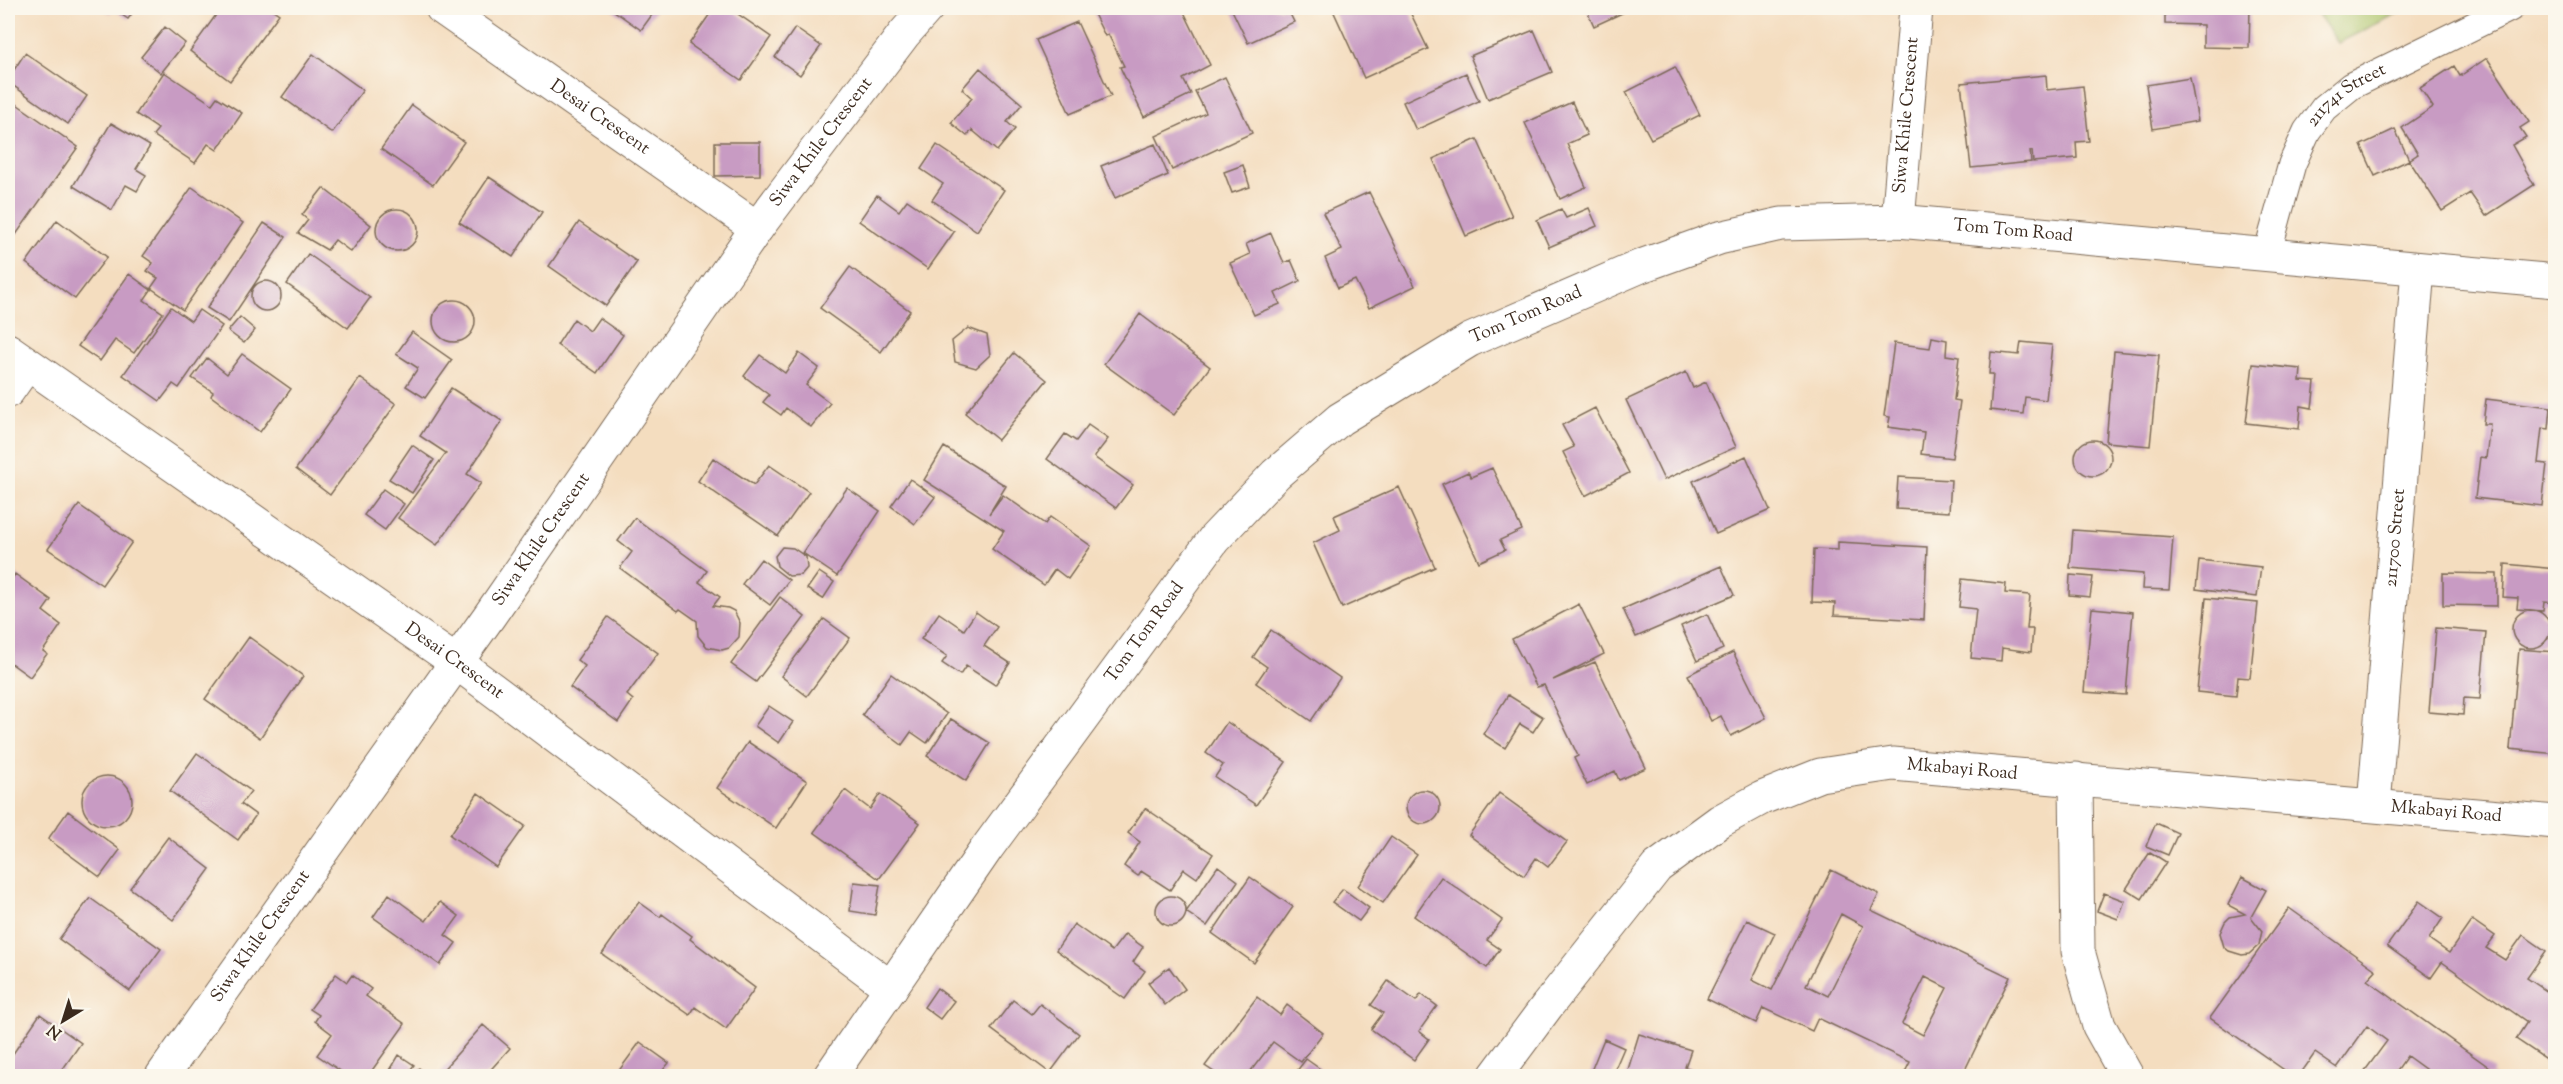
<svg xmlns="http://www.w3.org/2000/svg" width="2563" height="1084" font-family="'Sorts Mill Goudy',serif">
	<rect width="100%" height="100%" fill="#fbf7ec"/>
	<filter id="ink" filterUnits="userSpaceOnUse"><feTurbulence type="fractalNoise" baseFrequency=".0167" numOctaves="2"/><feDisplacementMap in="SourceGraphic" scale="12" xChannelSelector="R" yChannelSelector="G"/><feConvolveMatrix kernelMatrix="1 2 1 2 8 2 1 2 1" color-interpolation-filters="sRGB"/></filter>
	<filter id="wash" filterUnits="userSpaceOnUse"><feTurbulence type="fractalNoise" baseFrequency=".008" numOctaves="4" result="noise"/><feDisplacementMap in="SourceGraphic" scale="24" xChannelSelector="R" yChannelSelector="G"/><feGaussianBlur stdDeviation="1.35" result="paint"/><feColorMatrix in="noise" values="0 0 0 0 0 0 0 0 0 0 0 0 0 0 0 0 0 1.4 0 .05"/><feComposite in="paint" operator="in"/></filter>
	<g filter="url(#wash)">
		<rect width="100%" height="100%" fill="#f4ddbf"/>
		<path fill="#adc56a" stroke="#747844" stroke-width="1.5" d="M2314 8H2408L2338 43Z"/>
		<g id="blocks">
			<path fill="#c89bc3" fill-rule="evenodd" d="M103 8H136L128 19 113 9 110 13Z
				M221 8H270L279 14 230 81 190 51Z
				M610 8H657L641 30Z
				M714 8H729L771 37 741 80 689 44Z
				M1091 8H1182L1210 65 1183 79 1191 94 1144 117 1120 67 1124 66 1108 34 1105 36Z
				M1231 8H1287L1294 22 1248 43Z
				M1332 8H1408L1428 49 1364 78Z
				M1586 8H1633L1594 26Z
				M2139 8H2250L2249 48 2203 47V25L2165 24V11H2139Z
				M1077 22 1111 96 1070 114 1036 40Z
				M165 27 185 43 161 73 141 57Z
				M795 28 821 46 800 75 775 57Z
				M1534 30 1552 72 1488 99 1470 56Z
				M25 53 87 96 68 124 8 82V79Z
				M313 54 363 90 332 133 282 97Z
				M2487 58 2529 122 2520 128 2526 137 2512 145 2534 185 2486 216 2470 193 2442 211 2409 160 2375 176 2361 145 2395 129 2409 160 2418 154 2402 128 2433 107 2420 88 2454 66 2460 76Z
				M1675 67 1700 115 1651 139 1626 92Z
				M980 68 1022 104 1007 122 1015 129 997 151 972 130 967 136 951 123 972 98 962 89Z
				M164 72 212 104 217 97 242 113 217 150 208 144 195 163 153 135 158 129 136 114Z
				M1466 73 1479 101 1416 130 1403 102Z
				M2046 75 2047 90 2083 86 2089 141 2076 142 2077 158 2033 162 2032 151H2030L2031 162 1971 168 1961 83Z
				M1225 77 1252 133 1172 170 1156 136 1206 113 1195 91Z
				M2190 78 2198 121 2153 129 2146 85Z
				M8 98 78 147 8 246Z
				M1572 102 1587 135 1567 144 1586 187 1560 199 1525 123Z
				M412 105 464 142 433 185 381 149Z
				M111 123 150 146 136 169 146 175 137 191 126 185 112 210 73 186Z
				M1477 139 1512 216 1466 236 1433 159Z
				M715 142H760V175L715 176Z
				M1155 144 1168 175 1115 198 1101 166Z
				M937 145 1004 190 977 231 932 200 943 184 921 169Z
				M1243 165 1250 187 1232 193 1224 172Z
				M489 177 542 212 513 257 459 222Z
				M192 187 243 223 183 310 151 288 158 278 147 271 153 263 143 256Z
				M323 188 371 225 351 252 335 240 327 250 298 233 308 220 302 215Z
				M1369 192 1415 286 1369 308 1355 280 1338 288 1325 258 1342 250 1323 213Z
				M877 195 899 211 907 200 954 232 928 269 859 221Z
				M1589 208 1597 226 1549 247 1537 220 1561 209 1566 218Z
				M376 230a21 21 0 1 1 42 0a21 21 0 1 1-42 0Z
				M57 220 107 257 75 299 26 263Z
				M579 222 637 262 606 306 549 266Z
				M264 223 286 237 229 322 207 308Z
				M1271 233 1284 263 1291 260 1300 281 1275 293 1280 304 1254 315 1230 263 1250 254 1246 244Z
				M308 254 370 298 348 328 287 284Z
				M850 267 910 311 881 352 820 308Z
				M129 274 151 290 144 300 163 313 134 353 115 340 100 361 78 346Z
				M251 296a15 15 0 1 1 30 0a15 15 0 1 1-30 0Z
				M433 321a21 21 0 1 1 42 0a21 21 0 1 1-42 0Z
				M171 307 191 321 199 310 222 326 179 388 173 384 160 401 123 375Z
				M1140 314 1210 367 1174 415 1104 364Z
				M240 317 255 330 244 343 228 331Z
				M599 318 623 335 597 373 557 345 574 319 590 331Z
				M968 328 987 335 990 355 976 368 955 362 952 341Z
				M412 332 452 360 425 398 406 386 418 368 396 354Z
				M1932 337 1947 340 1946 355 1959 357 1954 400 1960 401 1952 458 1921 454 1924 432 1888 427 1890 417 1884 416 1894 343 1930 348Z
				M2021 342 2052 345 2046 400 2025 397 2023 414 1990 410 1993 374H1989L1991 352 2019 355Z
				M2114 351 2159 355 2150 446 2106 442Z
				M799 353 819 368 806 385 830 403 811 427 786 408 781 415 763 402 769 395 744 376 760 355 785 373Z
				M1014 353 1047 380 998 440 965 413Z
				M242 354 291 389 260 432 211 396 213 392 192 378 207 358 227 374Z
				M2253 364 2301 369 2300 381 2315 382 2312 408 2301 406 2299 429 2246 423Z
				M1686 372 1693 388 1706 382 1736 447 1664 480 1626 400Z
				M360 378 396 404 330 495 296 469Z
				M451 388 502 421 467 474 481 483 437 545 398 518 446 453 420 436Z
				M2486 399 2551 407 2549 429 2542 428 2538 463 2547 464 2542 506 2475 498 2480 457 2486 458 2490 424H2483Z
				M1595 408 1629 473 1585 496 1563 452 1574 447 1562 425Z
				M1088 425 1108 439 1094 457 1133 485 1116 508 1047 459 1065 434 1076 441Z
				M2075 458a18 18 0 1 1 36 0a18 18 0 1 1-36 0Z
				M412 445 434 460 412 493 389 479Z
				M944 447 1006 486 989 514 1003 495 1045 524 1050 517 1091 546 1068 579 1055 569 1044 585 992 549 1004 531 924 480Z
				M1746 456 1770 510 1716 534 1693 481Z
				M713 458 754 485 769 465 809 492 778 536 698 481Z
				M1492 468 1522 530 1500 540 1505 550 1479 562 1442 484 1468 472 1471 477Z
				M1898 477 1951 480 1949 512 1896 509Z
				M910 479 935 497 915 524 891 506Z
				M1399 487 1435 567 1342 608 1313 543 1340 530 1334 516Z
				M847 488 880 511 837 576 803 553Z
				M383 489 404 504 385 530 364 515Z
				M79 505 132 542 102 585 48 549Z
				M635 518 707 571 699 582 720 597 713 606 728 608 734 611 740 623 739 637 729 648 722 650 707 647 698 636 697 621 680 609 678 611 620 568 632 552 618 541Z
				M2073 530 2173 537 2169 590 2142 589 2143 574 2070 568Z
				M1838 542 1927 547 1924 620 1834 615 1835 603 1812 602 1814 549 1838 550Z
				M782 547 793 548 806 557 807 568 801 575 789 576 777 566 775 556Z
				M761 559 789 580 770 605 742 584Z
				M2199 560 2261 567 2257 597 2196 589Z
				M2505 564 2556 569V603L2544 602 2543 611 2517 609 2518 598 2503 597Z
				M1721 566 1734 595 1636 637 1623 609Z
				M819 572 834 582 823 599 807 589Z
				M2443 573 2497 574V606L2443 605Z
				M15 574 51 600 43 611 61 625 43 651 47 654 30 677 8 661V585Z
				M2070 575 2093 577 2090 597 2069 595Z
				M1962 579 2006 584 2005 593 2030 595 2027 629H2033L2031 652 2002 648 2001 661 1971 658 1976 609 1959 607Z
				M780 597 805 617 756 682 731 664Z
				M2206 598 2258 603 2250 678 2238 677 2236 696 2197 692Z
				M1579 604 1604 654 1553 680 1595 662 1646 768 1619 780 1615 771 1587 785 1574 758 1578 756 1544 685 1537 687 1512 639Z
				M2092 608 2133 612 2126 695 2084 692Z
				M2512 629a19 19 0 1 1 38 0a19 19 0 1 1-38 0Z
				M976 612 997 627 984 646 1010 663 995 685 966 666 960 675 942 663 947 656 921 639 939 613 964 630Z
				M1707 614 1723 649 1697 661 1681 626Z
				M608 617 658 653 627 695 633 700 618 722 570 687 585 666 577 660Z
				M824 619 850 638 807 696 781 676Z
				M2436 628 2486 632 2480 699 2464 698 2463 715 2429 712Z
				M1271 630 1340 678 1311 721 1256 683 1267 667 1253 657Z
				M249 637 303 676 260 738 205 699Z
				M2519 649 2556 652V754L2510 749Z
				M1733 652 1766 718 1731 736 1721 716 1711 721 1688 675Z
				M891 674 947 714 927 743 911 732 902 745 862 715Z
				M1508 695 1543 717 1533 732 1520 724 1505 748 1483 734Z
				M769 706 793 722 779 743 755 726Z
				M951 719 990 743 966 781 927 756Z
				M1227 722 1286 762 1256 805 1215 777 1223 765 1206 753Z
				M748 742 807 781 776 828 717 788Z
				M197 753 251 791 241 804 256 815 238 840 170 791Z
				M82 801a25 25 0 1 1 50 0a25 25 0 1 1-50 0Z
				M1406 807a17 17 0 1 1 34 0a17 17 0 1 1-34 0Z
				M845 790 870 809 880 794 920 823 879 879 814 832Z
				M478 793 525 826 496 867 450 835Z
				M1499 793 1567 842 1548 867 1536 858 1524 876 1469 835Z
				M1145 808 1213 854 1197 878 1184 869 1170 890 1141 871 1138 876 1124 866 1140 842 1128 833Z
				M68 811 120 850 100 877 48 839Z
				M2156 823 2178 833 2168 855 2146 846Z
				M168 837 210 869 173 920 130 888Z
				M1391 837 1417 855 1383 903 1358 886Z
				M2150 852 2166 862 2142 899 2126 889Z
				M1218 866 1238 881 1207 926 1186 912Z
				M1831 870 1879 894 1871 910 2010 977 1962 1076H1903L1910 1062 1818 1018 1812 1031 1763 1008 1756 1023 1707 999 1747 920 1775 933 1752 980 1772 990ZM1841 914 1863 926 1828 996 1806 985ZM1925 977 1947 988 1923 1035 1902 1024Z
				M1250 877 1293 907 1254 963 1212 933Z
				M1441 877 1502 920 1487 940 1500 949 1487 968 1414 916Z
				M2242 877 2266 890 2251 917 2262 931 2259 945 2249 954 2242 955 2229 951 2224 947 2220 933 2225 922 2230 917 2245 914 2228 905Z
				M854 882 880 885 875 915 850 911Z
				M1343 889 1369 908 1359 921 1332 902Z
				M2104 893 2125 901 2118 919 2097 911Z
				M389 894 426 921 440 902 459 916 445 935 456 943 440 965 373 917Z
				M1156 911a15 15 0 1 1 30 0a15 15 0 1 1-30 0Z
				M90 898 161 949 130 991 59 939Z
				M2419 901 2443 918 2429 939 2449 953 2472 920 2495 936 2486 948 2505 960 2523 935 2546 951 2527 978 2548 992 2556 981V1066L2516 1039 2527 1022 2483 991 2442 962 2431 978 2387 946Z
				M639 902 660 917 662 914 692 936 690 939 755 988 726 1029 695 1007 690 1015 602 954Z
				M2289 908 2376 970 2367 980 2493 1070 2491 1074 2494 1076H2426L2429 1072 2407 1056 2393 1076H2361L2387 1041 2367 1026 2337 1068 2315 1053 2299 1076H2293L2210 1018Z
				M1074 924 1112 951 1125 934 1143 947 1133 962 1145 971 1125 999 1056 950Z
				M1169 967 1185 989 1165 1005 1148 983Z
				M336 974 347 982 352 975 371 989 366 996 405 1024 368 1076H348L317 1055 332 1034 315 1021 319 1015 310 1009Z
				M1388 981 1416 1001 1421 994 1437 1006 1419 1031 1429 1039 1414 1060 1371 1029 1383 1013 1371 1005Z
				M937 988 954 1001 940 1019 924 1007Z
				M1257 997 1280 1015 1287 1005 1323 1033 1301 1062 1273 1042 1247 1076H1220L1205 1066Z
				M1013 1000 1032 1014 1040 1004 1079 1034 1050 1073 991 1029Z
				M40 1014 81 1043 58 1076H19L8 1068V1061Z
				M483 1025 510 1048 485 1076H444L440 1073Z
				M1639 1034 1691 1050 1685 1067 1714 1076H1626Z
				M1604 1039 1624 1048 1612 1076H1589Z
				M640 1042 669 1063 658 1076H615Z
				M399 1055 414 1065 406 1076H396L389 1072Z
				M1306 1059 1330 1076H1293Z
				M419 1068 430 1076H412Z
				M1283 1070 1293 1076H1278Z
				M300 1071 308 1076H296Z"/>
		</g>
	</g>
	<g filter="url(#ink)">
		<use href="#blocks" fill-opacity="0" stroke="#7c6956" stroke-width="1.5"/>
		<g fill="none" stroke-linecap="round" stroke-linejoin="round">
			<g stroke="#7c6956" stroke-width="29">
				<g id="service">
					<path id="s1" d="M2267 254 2292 164 2307 131 2324 108 2351 86 2510 8"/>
				</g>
			</g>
			<g stroke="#7c6956" stroke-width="35">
				<g id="minor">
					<path id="s2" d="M442 8 757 228"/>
					<path id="s3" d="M1898 221 1916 8"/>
					<path id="s4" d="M8 350 456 662 891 988"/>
					<path d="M8 391 27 364"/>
					<path d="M2076 779 2078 951 2099 1026 2127 1076"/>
					<path id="s5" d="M2374 805 2418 269"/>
					<path id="s6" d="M162 1076 490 615 757 228 904 34 927 8"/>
					<path id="s7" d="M830 1076 987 848 1214 539 1276 474 1340 419 1470 340 1641 266 1719 238 1781 224 1898 221 2556 281"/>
					<path id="s8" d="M1495 1076 1547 1006 1657 867 1720 821 1762 798 1820 775 1893 764 2556 822"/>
				</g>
			</g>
			<use href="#service" stroke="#fff" stroke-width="27"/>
			<use href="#minor" stroke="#fff" stroke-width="33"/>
		</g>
	</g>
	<g text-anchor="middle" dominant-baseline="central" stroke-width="4.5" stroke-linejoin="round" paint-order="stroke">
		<g font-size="18" fill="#3b2a1e" stroke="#fbf7ec">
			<text stroke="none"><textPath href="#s1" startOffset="184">211741 Street</textPath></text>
			<text stroke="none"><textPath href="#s3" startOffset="106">Siwa Khile Crescent</textPath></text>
			<text stroke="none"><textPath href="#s2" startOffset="192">Desai Crescent</textPath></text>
			<text stroke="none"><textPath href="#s6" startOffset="1143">Siwa Khile Crescent</textPath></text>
			<text stroke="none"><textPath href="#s7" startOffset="1552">Tom Tom Road</textPath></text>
			<text stroke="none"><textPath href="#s7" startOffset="1048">Tom Tom Road</textPath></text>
			<text stroke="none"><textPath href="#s5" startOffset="268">211700 Street</textPath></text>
			<text stroke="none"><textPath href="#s6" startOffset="657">Siwa Khile Crescent</textPath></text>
			<text stroke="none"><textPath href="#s7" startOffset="544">Tom Tom Road</textPath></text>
			<text stroke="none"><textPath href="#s4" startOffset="544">Desai Crescent</textPath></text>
			<text stroke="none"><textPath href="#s8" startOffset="596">Mkabayi Road</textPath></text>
			<text stroke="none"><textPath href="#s8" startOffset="1082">Mkabayi Road</textPath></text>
			<text stroke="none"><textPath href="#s6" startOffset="171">Siwa Khile Crescent</textPath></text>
		</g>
	</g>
	<rect width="2563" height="1084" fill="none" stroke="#fbf7ec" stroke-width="30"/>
	<g transform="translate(63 1021) rotate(218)" stroke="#fbf7ec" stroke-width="4.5" paint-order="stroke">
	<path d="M0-4.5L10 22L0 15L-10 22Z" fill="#3b2a1e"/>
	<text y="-9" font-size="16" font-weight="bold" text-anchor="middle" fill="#3b2a1e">N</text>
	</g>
</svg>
